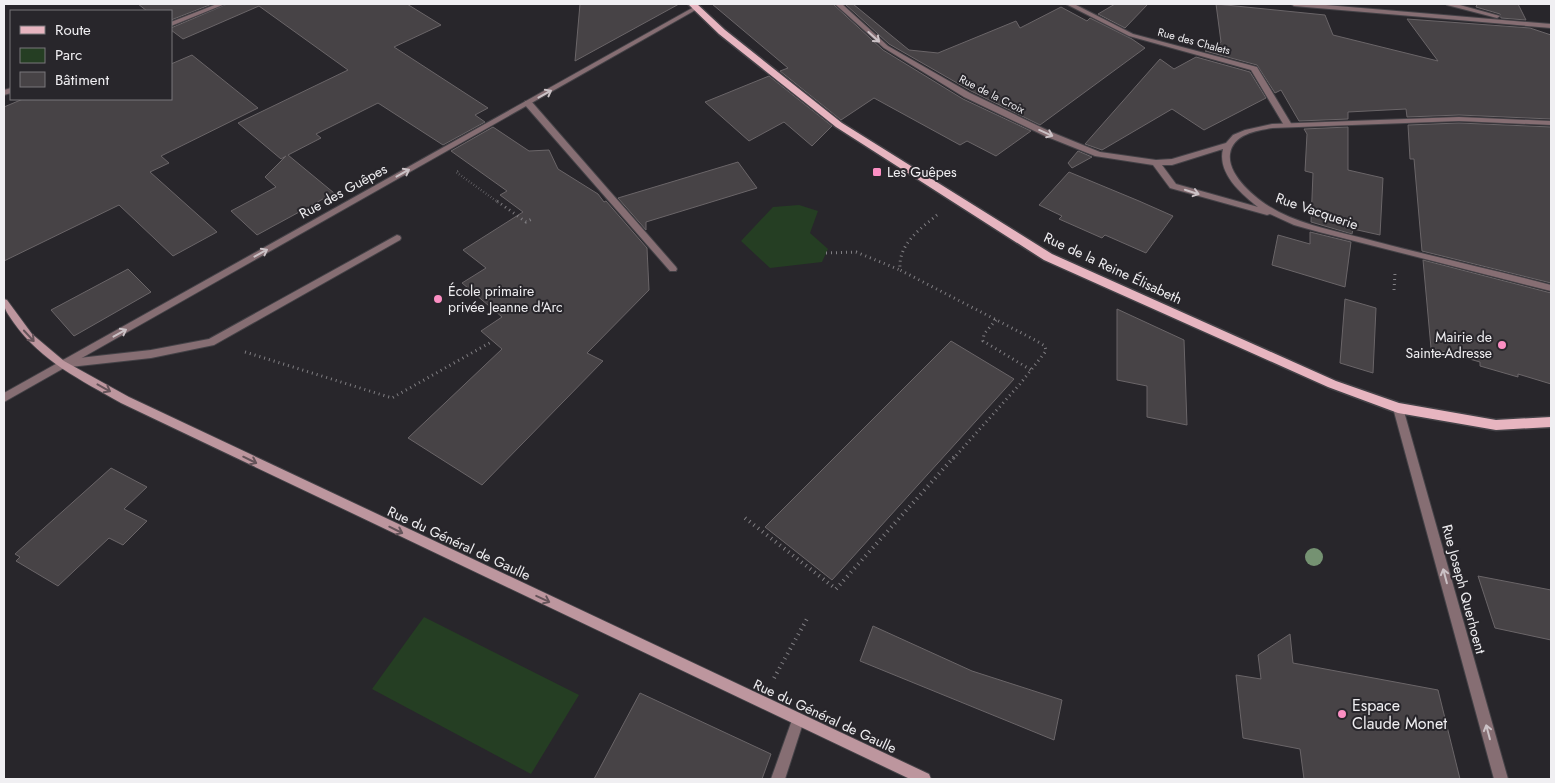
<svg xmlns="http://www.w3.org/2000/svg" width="1555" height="783" font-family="Jost,sans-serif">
	<rect width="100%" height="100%" fill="#28262b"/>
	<path fill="#253e23" d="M799 205 818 211 810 233 828 249 822 262 770 268 741 241 773 207Z
		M424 617 579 695 531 774 372 689Z"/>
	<path fill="#474346" stroke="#6a6568" d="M138 4H212L171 20V11H147Z
		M227 4H407L441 25 394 47 488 108 475 115 485 122 443 145 378 103 316 134 321 138 288 155 334 193 257 235 231 211 276 187 265 177 286 156 281 159 238 123 348 70 259 6 183 39 171 30V28Z
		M580 4H679L575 61Z
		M712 4H833L883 50 963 99 1031 131 996 156 967 141 960 145 874 98 841 120 780 71 788 68Z
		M845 4H853L909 50 938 53 1016 21 1020 28 1061 7 1087 21 1090 18 1132 39 1145 48 1040 125 971 91 889 44Z
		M1115 4H1148L1125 28 1098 14Z
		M1216 4 1325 15 1333 35 1438 61 1407 19 1530 28 1551 35V119L1459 115 1407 117 1406 109 1348 112V119L1299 121 1281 90 1275 93 1257 65 1205 51 1221 42Z
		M1477 4H1518L1526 20 1501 18 1500 14 1476 7Z
		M192 55 258 108 161 156 169 163 150 172 217 232 173 256 119 205 4 261V107L23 99H171V64Z
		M1196 57 1250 72 1266 98 1204 130 1172 109 1102 150 1085 144 1160 59 1174 69Z
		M769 76 832 126 812 146 784 122 749 141 705 102Z
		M1459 123 1551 127V283L1422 251 1414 159H1410L1408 125Z
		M493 127 529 151 549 150 558 169 598 194 604 202 606 201 647 248 649 290 587 353 603 361 482 485 408 438 502 349 481 331 502 317 462 283 486 268 463 250 523 212 500 195 507 191 451 151Z
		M1348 127V170L1383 178 1380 235 1353 229 1352 234 1311 222 1313 173 1305 171 1307 134 1304 129Z
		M1078 151 1092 157 1072 168 1068 163Z
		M738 162 757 188 646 222V230L618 198Z
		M1069 172 1139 201 1173 216 1146 253 1105 235 1102 238 1059 219 1062 216 1039 205Z
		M1310 232 1351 242 1345 287 1272 265 1278 235 1310 244Z
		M1423 260 1551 293V384L1518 374V377L1480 366V362L1431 348Z
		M128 269 151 292 74 336 51 310Z
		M1345 299 1376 308 1373 373 1340 363Z
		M1117 309 1184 340 1187 425 1147 417V386L1117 380Z
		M951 341 1014 379 832 580 765 527Z
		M111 468 147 487 124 509 147 521 123 545 109 538 58 586 16 561 20 557 15 554Z
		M1478 576 1551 590V640L1495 628Z
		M873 626 972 671 1062 700 1054 740 860 661Z
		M1290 634 1293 663 1438 690 1460 779H1304L1300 749 1243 738 1236 675 1261 679 1258 655Z
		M640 693 771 754 762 779H594Z"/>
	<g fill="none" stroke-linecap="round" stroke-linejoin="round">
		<g stroke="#444247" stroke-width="2">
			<path id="service" d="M1066 4H1074L1133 34 1257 67 1292 125 1288 127H1285L1251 70 1129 36Z
				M525 101H531L676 267 677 269 676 271H670L525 105Z
				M397 235 400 236 401 238 400 240 214 345 151 358 61 368 56 364 61 360 151 350 209 339Z"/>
		</g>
		<g stroke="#444247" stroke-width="2">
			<path id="minor" d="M217 4H225L171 26V22Z
				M835 4H842L888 46 970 93 1051 132 1100 152 1156 160 1172 159 1226 143 1233 135 1245 130 1272 124 1459 117 1551 121V125L1459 121 1272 128C1256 131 1233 134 1230 154 1227 177 1261 203 1279 212 1307 226 1340 232 1370 240 1430 256 1491 269 1551 285V291L1319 232 1294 225 1270 214 1267 215 1170 188 1153 165 1095 156 1045 136 964 97 884 48ZM1223 149C1217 173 1241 194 1258 207L1176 184 1162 165H1172Z
				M1291 4H1314L1551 24V28L1294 6Z
				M1446 4H1456L1500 16 1497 18 1447 5Z
				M694 7 699 8 4 402V393Z
				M11 88V93L4 95V90Z
				M1398 404 1402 405 1403 408 1508 779H1494L1393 408 1394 405Z
				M798 714 803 715 804 720 785 779H771L792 720 793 715Z"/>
		</g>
		<g stroke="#444247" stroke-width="2">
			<path id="secondary" d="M4 299 7 300 32 334 64 361 129 397 929 774 931 779H910L121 403C81 380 41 361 14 323 8 314 3 309 4 299Z"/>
		</g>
		<g stroke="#444247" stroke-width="3">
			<path id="primary" d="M688 4H697L725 30 842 123 1052 254 1336 381 1399 403 1496 420 1551 417V427L1496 430 1398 413 1328 387 1044 260 836 127 719 34Z"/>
		</g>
		<path stroke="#817f83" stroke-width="2.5" stroke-dasharray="0.5 2.5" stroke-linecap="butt" d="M458 171 456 172 499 203"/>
		<path stroke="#817f83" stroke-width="3" stroke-dasharray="1 4" stroke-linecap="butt" d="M497 201 526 222 532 219
			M937 215C919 230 898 244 900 270L1035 340 1045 346 1046 351 1020 384 953 459
			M826 253 856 252 900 270
			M1394 290 1395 273
			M996 320 984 334 983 341 1031 370
			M245 352 392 398 493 341"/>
		<path stroke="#817f83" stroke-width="4" stroke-dasharray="1 4.5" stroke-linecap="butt" d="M745 518 836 589 954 457
			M774 678 808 617"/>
		<use href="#service" fill="#866e73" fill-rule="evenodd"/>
		<use href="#minor" fill="#866e73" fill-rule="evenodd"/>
		<use href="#secondary" fill="#bd969e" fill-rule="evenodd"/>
		<use href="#primary" fill="#e7b5c0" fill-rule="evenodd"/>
	</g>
	<circle fill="#759272" cx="1314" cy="557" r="9"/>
	<defs><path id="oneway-shaft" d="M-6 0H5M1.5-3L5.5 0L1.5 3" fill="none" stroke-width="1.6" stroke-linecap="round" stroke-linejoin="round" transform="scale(1.25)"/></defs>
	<g stroke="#cbc2c6">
		<use href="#oneway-shaft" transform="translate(874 37) rotate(42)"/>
		<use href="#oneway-shaft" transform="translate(545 94) rotate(-29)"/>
		<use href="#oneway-shaft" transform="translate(1046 133) rotate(24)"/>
		<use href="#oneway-shaft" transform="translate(403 173) rotate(-29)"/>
		<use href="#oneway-shaft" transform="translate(1192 192) rotate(18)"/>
		<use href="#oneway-shaft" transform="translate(261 253) rotate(-29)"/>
		<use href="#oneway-shaft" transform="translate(120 333) rotate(-29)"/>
		<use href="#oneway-shaft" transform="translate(1445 576) rotate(-105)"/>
		<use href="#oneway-shaft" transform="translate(1488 732) rotate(-105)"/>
	</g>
	<g stroke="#645359">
		<use href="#oneway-shaft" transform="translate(29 336) rotate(47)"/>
		<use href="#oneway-shaft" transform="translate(104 388) rotate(29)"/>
		<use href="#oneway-shaft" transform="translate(250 460) rotate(26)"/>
		<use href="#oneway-shaft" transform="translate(396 530) rotate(26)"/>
		<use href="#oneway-shaft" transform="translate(543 599) rotate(25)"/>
	</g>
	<g fill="#fc8fc3" stroke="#28262b" stroke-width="2">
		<rect x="872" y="167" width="10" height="10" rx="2.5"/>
		<circle cx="438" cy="299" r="5"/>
		<circle cx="1502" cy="345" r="5"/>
		<circle cx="1342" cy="714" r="5"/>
	</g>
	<g text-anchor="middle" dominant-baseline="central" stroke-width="4" stroke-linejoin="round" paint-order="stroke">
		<g font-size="11" fill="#f0eff2" stroke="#28262b">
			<text transform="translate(1194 41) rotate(15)">Rue des Chalets</text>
			<text transform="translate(992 94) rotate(27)">Rue de la Croix</text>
		</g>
		<g font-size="14" fill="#f0eff2" stroke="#28262b" text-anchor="start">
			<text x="887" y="172">Les Guêpes</text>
			<text x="448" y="291">École primaire<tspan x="448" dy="16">privée Jeanne d'Arc</tspan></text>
			<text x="1492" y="337" text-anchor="end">Mairie de<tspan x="1492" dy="16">Sainte-Adresse</tspan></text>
		</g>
		<g font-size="14" fill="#f0eff2" stroke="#28262b">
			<text transform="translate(343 191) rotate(-29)">Rue des Guêpes</text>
			<text transform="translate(1317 211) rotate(19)">Rue Vacquerie</text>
			<text transform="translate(1113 268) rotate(25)">Rue de la Reine Élisabeth</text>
			<text transform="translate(459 543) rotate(25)">Rue du Général de Gaulle</text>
			<text transform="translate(1464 589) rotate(75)">Rue Joseph Querhoent</text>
			<text transform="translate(825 716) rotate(25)">Rue du Général de Gaulle</text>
		</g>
		<g font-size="16" fill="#f0eff2" stroke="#28262b" text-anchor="start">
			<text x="1352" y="705">Espace<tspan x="1352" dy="18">Claude Monet</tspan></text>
		</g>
	</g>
	<rect width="1555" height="783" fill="none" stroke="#f0eff2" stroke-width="10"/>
	<rect x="10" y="10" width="162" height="90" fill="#28262b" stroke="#78767b"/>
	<rect x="20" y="26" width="25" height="8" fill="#e7b5c0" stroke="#78767b"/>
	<text x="55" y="35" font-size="15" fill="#f0eff2">Route</text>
	<rect x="20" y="48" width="25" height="15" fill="#253e23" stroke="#78767b"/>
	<text x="55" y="60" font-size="15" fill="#f0eff2">Parc</text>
	<rect x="20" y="72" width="25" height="15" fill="#474346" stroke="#78767b"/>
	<text x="55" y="85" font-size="15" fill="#f0eff2">Bâtiment</text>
</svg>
